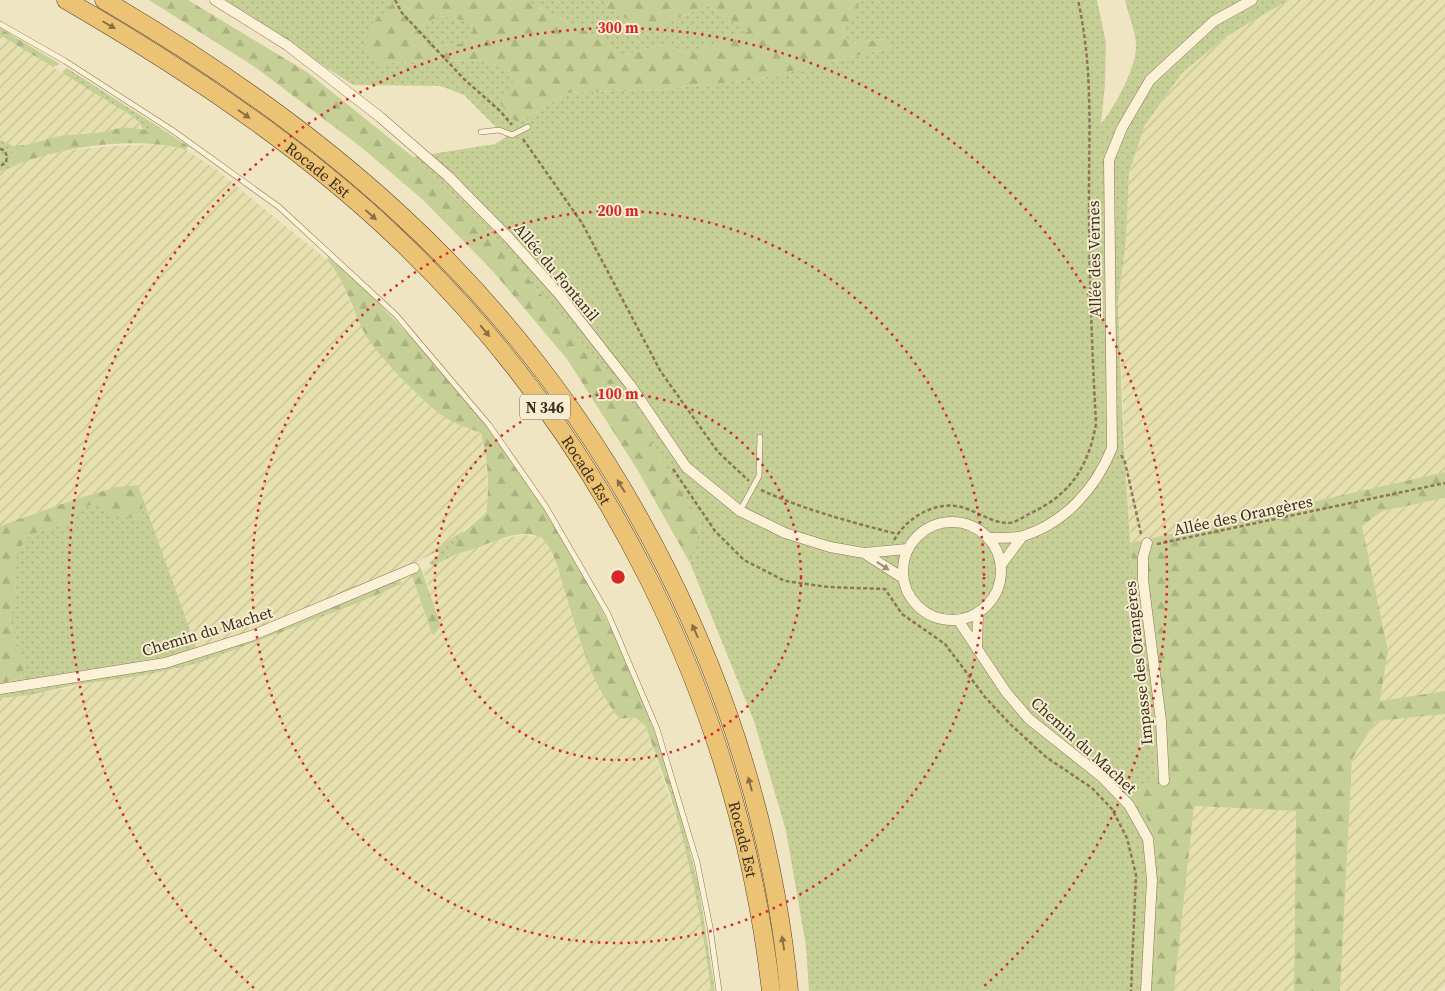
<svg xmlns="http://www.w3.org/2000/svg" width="1445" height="991" font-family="'Source Serif 4',serif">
	<defs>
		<pattern id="farmland-furrows" width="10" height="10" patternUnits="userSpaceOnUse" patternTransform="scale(1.25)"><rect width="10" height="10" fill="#e6e0af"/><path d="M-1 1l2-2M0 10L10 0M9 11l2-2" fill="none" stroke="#c6c096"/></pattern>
		<pattern id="grass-dots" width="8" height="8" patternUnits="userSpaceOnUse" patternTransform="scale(1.25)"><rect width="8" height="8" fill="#c6cf96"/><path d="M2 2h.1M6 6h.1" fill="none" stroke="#abb281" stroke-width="1.8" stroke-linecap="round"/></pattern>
		<pattern id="forest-firs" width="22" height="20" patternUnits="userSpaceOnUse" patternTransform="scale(1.25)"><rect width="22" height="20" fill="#c6cf96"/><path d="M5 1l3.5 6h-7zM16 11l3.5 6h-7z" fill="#abb281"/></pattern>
	</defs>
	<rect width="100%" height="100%" fill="#f0e5c2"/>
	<path fill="url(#farmland-furrows)" d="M1289 0H1445V472L1130 543 1118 303 1126 239 1129 172 1145 125 1182 73 1227 36Z
		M0 35 114 104 140 123 144 131 122 127 113 131 60 136 25 146H14L0 140Z
		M162 144 186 150 213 167 327 260 342 280 350 303 370 342 401 376 442 415 481 433 486 449 488 497 486 513 447 542 421 559 364 584H356L343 592 256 629 197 650 188 628 76 499 0 526V172L26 160 50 152 113 146Z
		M1445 498V691L1380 702 1388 651 1362 526 1382 511Z
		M522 535 538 536 546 542 555 560 593 672 609 704 620 719 634 717 645 725 685 844 696 893 711 991H0V698L31 695 199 663 358 603 401 584 400 578 411 574 433 636 441 626 423 570 483 543Z
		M1445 714V986L1439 991H1340L1352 759 1376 721Z
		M1194 806 1296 811 1294 991H1174Z"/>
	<path fill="url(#grass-dots)" d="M223 0H396L370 27 377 63 477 60 507 68 515 79 517 123 568 93 662 89 753 80 889 48 885 39 849 43 842 27 859 3 856 0H1097L1106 43 1105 84 1101 124C1115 106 1136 69 1136 46 1136 32 1128 14 1125 0H1289L1227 36 1182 73 1145 125 1129 172 1126 239 1118 303 1123 428 1130 543 1156 775 1134 795 1151 827 1160 864 1154 991H809L806 946 786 831 754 721 690 563 701 522 652 446 649 425 489 231 413 157 495 144 506 137 464 95 441 86 353 85Z
		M523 0H609L607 8 646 30 708 6 750 31 690 54 661 45 624 55 590 33Z
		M442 16 470 22 473 30 465 43 435 47 415 26Z
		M67 68 168 133 144 131 140 123 130 115 64 74 63 71Z
		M0 140 14 146 10 168 0 172Z
		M138 485 197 650C241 638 283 617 326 600 338 594 350 584 364 584L421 559 464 530 459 536 454 553 466 550 432 566 429 563 440 553 436 552 408 566 245 634 179 658 3 684 20 678 25 666 9 621 15 603 16 552 29 535 58 526 69 520 74 511 89 505H101L103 512 141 520 143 502Z
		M235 645 234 650 199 663 145 675 69 686 31 695 0 698V693L32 690 148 669Z
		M668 788 674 789 698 883 715 991H711C702 922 690 855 668 788Z"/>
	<path fill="url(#forest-firs)" fill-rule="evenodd" d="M149 0H188L307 72 413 157 489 231 649 425 652 446 701 522 690 563 637 469 567 359 491 269 422 199 361 147 255 67Z
		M396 0H523L590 33 625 55 661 45 690 54 749 31 708 6 646 30 607 8 609 0H856L859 3 855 18 842 27 849 43 885 39 889 48 753 80 662 89 568 93 517 123 500 103 515 79 507 68 477 60 377 63 365 46 370 26ZM442 16 470 22 473 30 465 43 435 47 415 26Z
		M0 28 60 64 53 67 0 35Z
		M122 127 168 133 188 146 186 150C140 135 53 147 10 168L14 146C30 146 44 139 60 136 81 133 102 135 122 127Z
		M328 257C376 297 417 342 456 391 464 400 473 409 481 419 566 525 634 660 674 789L668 788 645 725 634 717 620 719C591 685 579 636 566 595 560 576 556 553 542 538 513 523 475 556 451 553L459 536 486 513C490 487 488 458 481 433 469 428 454 424 443 416 425 404 382 359 370 342 353 316 348 283 327 260Z
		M1445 472V498L1382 511 1362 526 1388 651 1380 701 1445 691V714L1376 721 1352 759 1340 991H1294L1296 811 1194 806 1174 991H1154L1160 864 1151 827 1133 794 1156 775 1130 543Z
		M138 485 143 502 141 520 103 512 101 505H89L74 511 69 520 58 526 29 535 17 552 15 603 9 621 25 666 20 678 0 684V526L76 499 117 487Z
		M421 568 441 626 433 636 411 574Z
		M400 578 401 584 358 603 234 650 235 645Z"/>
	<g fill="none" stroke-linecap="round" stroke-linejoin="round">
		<g stroke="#8c7658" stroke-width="6">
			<path id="service" d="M0 24 65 61 172 130 279 207 396 315 489 425 546 507 608 614 657 729 697 862 710 927 719 991
				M481 132 499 130 512 135 528 127
				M740 511 759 476 760 437"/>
		</g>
		<g stroke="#8c7658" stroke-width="11">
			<path id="minor" d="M215 0 287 45 380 117 448 176 509 238 559 294 631 386 686 467 740 511 785 533 830 547 864 553 907 549
				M903 571a49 49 0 1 1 98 0a49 49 0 1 1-98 0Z
				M988 538C999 537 1013 539 1023 536 1065 523 1096 488 1112 448L1109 160 1122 128 1150 80 1214 21 1252 0
				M1147 543 1143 557V580L1161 721 1164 781
				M864 553 903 578
				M1001 565 1022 537
				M958 620 1006 692 1029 719 1102 777 1129 805 1148 839 1152 880 1146 991
				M977 649 978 612
				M0 689 165 663 251 636 414 568"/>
		</g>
		<g stroke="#59432d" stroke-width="19">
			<g id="trunk">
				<path id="s1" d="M66 0C183 68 298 144 396 237 606 437 738 704 771 991"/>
				<path d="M104 0C210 62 314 134 404 218 619 418 761 698 789 991"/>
			</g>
		</g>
		<path stroke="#8c7658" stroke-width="2.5" stroke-dasharray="4 2.5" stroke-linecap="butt" d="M395 0 402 13 464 79 500 111 512 125
			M523 139 582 223 661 372 718 452 749 481
			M0 149 4 150 7 156 6 163 0 166
			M1121 455 1125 462 1141 534
			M673 469 715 531 744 560 785 581 828 587 885 589 902 614 945 644 985 697 1009 723 1046 757 1092 788 1112 809 1127 838 1136 875 1131 991
			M761 490C805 510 851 522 897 534
			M894 540C908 516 938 499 965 508 979 513 993 523 1008 523 1015 523 1023 517 1029 514 1070 495 1088 468 1096 424 1092 349 1089 272 1089 196 1089 127 1093 69 1078 0
			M1157 544 1445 483"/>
		<use href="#service" stroke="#fbf1d6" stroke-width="5"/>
		<use href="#minor" stroke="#fbf1d6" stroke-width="10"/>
		<use href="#trunk" stroke="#ecc374" stroke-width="18"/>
	</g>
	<defs><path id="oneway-solid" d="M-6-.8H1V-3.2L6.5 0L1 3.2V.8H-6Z" transform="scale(1.25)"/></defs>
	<g fill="#8b7044">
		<use href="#oneway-solid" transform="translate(109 25) rotate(30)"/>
		<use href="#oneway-solid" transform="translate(244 114) rotate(35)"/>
		<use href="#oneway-solid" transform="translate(371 215) rotate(42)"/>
		<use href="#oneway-solid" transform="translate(485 331) rotate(50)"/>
		<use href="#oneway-solid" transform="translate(621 486) rotate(-122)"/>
		<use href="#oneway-solid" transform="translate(695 631) rotate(-114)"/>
		<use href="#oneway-solid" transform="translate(750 784) rotate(-105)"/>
		<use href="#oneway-solid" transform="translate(783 943) rotate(-99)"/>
	</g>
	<use fill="#9b8f7a" href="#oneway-solid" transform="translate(883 566) rotate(34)"/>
	<g fill="none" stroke="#d62828" stroke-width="2.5" stroke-dasharray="2.5 5">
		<circle cx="618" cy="577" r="183"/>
		<circle cx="618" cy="577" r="366"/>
		<path d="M254 988A549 549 0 1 1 982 988"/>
	</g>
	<g text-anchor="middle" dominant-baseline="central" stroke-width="4" stroke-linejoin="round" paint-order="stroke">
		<rect fill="#f7eed2" stroke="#736753" stroke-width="1" x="520" y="394.5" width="50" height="25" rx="4"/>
		<g font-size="15" font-weight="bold" fill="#3b2d1d">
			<text x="545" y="407">N 346</text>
		</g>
		<g font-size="16" fill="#3b2d1d" stroke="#f7eed2">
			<text stroke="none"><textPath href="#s1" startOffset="304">Rocade Est</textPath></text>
			<text transform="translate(1094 259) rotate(-91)">Allée des Vernes</text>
			<text transform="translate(557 272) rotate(50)">Allée du Fontanil</text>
			<text stroke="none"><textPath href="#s1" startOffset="709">Rocade Est</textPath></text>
			<text transform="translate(1243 515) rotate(-12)">Allée des Orangères</text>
			<text transform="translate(207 631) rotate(-17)">Chemin du Machet</text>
			<text transform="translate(1138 663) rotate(-96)">Impasse des Orangères</text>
			<text transform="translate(1084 745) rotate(42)">Chemin du Machet</text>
			<text stroke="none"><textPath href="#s1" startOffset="1112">Rocade Est</textPath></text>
		</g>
	</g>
	<circle cx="618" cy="577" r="8" fill="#d62828" stroke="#f7eed2" stroke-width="2.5"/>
	<g font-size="15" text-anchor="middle" font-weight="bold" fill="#d62828" stroke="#f7eed2" stroke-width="4" stroke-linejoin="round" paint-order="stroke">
		<text x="618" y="33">300 m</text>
		<text x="618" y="216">200 m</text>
		<text x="618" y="399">100 m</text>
	</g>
</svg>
